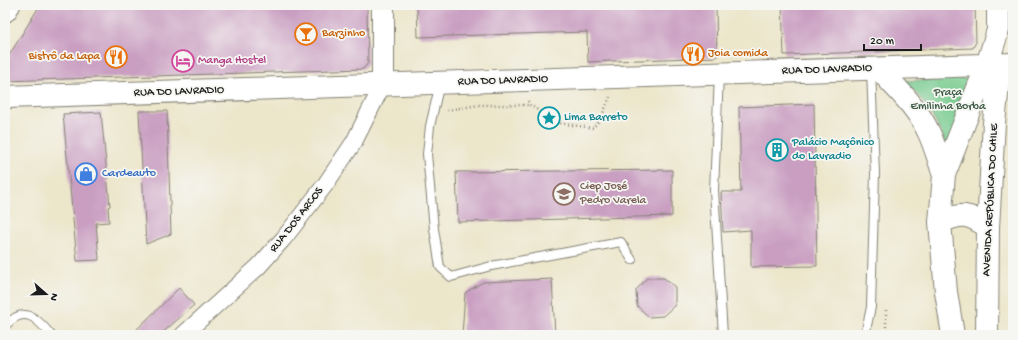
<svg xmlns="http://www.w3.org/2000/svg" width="1018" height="340" font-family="'Gochi Hand',sans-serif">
	<rect width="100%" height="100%" fill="#f6f6f2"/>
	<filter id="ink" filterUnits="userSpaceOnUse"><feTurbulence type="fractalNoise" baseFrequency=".025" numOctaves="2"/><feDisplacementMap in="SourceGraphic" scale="8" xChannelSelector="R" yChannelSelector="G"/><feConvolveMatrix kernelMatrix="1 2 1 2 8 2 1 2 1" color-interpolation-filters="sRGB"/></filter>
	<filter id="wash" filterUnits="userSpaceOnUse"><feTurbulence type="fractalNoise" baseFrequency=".012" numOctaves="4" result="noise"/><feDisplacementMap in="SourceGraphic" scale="16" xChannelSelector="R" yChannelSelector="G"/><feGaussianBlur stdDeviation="0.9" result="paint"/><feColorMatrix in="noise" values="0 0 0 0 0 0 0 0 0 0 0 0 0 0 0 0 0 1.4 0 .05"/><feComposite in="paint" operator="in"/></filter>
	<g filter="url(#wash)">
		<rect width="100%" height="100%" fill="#ece6cb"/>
		<path fill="#76ca8d" stroke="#497354" d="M974 78 949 158C941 127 927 102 904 81Z"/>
		<g id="blocks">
			<path fill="#c99ec1" d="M40 5H367L368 63 363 69 5 81V62Z
				M417 5H716L717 57 588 62 587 32 418 37Z
				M782 5H975L976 42 973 48 784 55Z
				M814 104 817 266 751 267V230L723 232 721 192H741L739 107Z
				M139 111H167L171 234 146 244Z
				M101 112 110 206 108 207 109 222 96 223 99 260 77 261 63 114Z
				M672 170V216L458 222 456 172Z
				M647 278H664L675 287V305L663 316 649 317 637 306 636 290Z
				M552 279 555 335H462L465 293 483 282Z
				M179 288 194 305 160 335H131Z"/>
		</g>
	</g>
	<g filter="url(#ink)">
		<use href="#blocks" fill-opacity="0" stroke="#848174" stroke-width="1"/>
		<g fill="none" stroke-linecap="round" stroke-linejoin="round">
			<g stroke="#848174" stroke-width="10">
				<path id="lane" d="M719 75 714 190 723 335
					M440 83 430 126 427 154 434 229 440 267 451 277 491 266 621 242 632 260
					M5 326C24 305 36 317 51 335
					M865 335 871 307 875 174 871 69"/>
			</g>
			<g stroke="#848174" stroke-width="18">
				<path id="street" d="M183 335 259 266 284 238 325 185 354 142 383 84"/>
			</g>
			<g stroke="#848174" stroke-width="24">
				<path id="secondary" d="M383 5V84
					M5 11 9 5
					M879 69C897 89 918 108 929 133 935 146 939 161 944 175
					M5 97 1013 64
					M940 222C963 213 967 213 988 227
					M953 335 946 292 940 222 944 175 987 65 998 30V5
					M987 335 988 227 994 123 1000 65"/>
			</g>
			<path stroke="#848174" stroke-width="2.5" stroke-dasharray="1 3" stroke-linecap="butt" d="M528 101 530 105 558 123 593 128 601 118 610 97
				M447 110 479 105H530
				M886 310V335"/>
			<use href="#lane" stroke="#fff" stroke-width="8"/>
			<use href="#street" stroke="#fff" stroke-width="16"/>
			<use href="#secondary" stroke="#fff" stroke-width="22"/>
		</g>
	</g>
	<defs>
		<g id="bar-ring" transform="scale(1.15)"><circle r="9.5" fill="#f6f6f2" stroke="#e8710a" stroke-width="1.5"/><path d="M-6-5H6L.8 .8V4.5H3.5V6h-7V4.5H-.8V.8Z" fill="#e8710a"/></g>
		<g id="restaurant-ring" transform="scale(1.15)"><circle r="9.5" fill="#f6f6f2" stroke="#e8710a" stroke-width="1.5"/><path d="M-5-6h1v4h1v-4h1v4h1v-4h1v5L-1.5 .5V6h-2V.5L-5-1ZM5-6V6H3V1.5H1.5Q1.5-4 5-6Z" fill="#e8710a"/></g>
		<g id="hotel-ring" transform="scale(1.15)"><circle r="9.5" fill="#f6f6f2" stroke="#d1479c" stroke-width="1.5"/><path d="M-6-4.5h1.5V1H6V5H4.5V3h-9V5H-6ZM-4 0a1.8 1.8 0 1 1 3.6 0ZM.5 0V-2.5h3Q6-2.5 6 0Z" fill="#d1479c"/></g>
		<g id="sight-ring" transform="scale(1.15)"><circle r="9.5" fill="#f6f6f2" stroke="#0f9aa8" stroke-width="1.5"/><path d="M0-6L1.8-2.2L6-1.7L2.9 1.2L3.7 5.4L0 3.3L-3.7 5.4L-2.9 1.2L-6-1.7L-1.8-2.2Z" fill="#0f9aa8"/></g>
		<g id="building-ring" transform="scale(1.15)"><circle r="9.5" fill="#f6f6f2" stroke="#0f9aa8" stroke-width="1.5"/><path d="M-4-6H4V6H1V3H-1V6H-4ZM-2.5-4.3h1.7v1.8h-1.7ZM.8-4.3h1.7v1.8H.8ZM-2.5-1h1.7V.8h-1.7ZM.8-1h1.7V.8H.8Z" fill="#0f9aa8"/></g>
		<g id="shop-ring" transform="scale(1.15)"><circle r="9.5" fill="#f6f6f2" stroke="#3f7fe0" stroke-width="1.5"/><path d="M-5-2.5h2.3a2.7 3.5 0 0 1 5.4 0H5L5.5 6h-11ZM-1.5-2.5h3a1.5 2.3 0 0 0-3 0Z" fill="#3f7fe0"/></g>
		<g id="school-ring" transform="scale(1.15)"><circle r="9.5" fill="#f6f6f2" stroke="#8d6e63" stroke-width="1.5"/><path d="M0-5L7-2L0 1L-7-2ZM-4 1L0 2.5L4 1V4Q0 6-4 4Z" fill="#8d6e63"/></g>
	</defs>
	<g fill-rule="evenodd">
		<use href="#bar-ring" x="306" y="34"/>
		<use href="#restaurant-ring" x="693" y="54"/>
		<use href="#restaurant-ring" x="116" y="57"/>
		<use href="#hotel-ring" x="183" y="61"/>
		<use href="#sight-ring" x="549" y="118"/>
		<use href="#building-ring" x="777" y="150"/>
		<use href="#shop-ring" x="86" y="174"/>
		<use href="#school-ring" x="564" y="194"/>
	</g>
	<g text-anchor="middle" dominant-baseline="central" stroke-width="3.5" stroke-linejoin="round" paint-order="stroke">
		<g font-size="12" fill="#c56008" stroke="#f6f6f2" text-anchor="start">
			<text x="322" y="34">Barzinho</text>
			<text x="708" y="54">Joia comida</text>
			<text x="100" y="57" text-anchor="end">Bistrô da Lapa</text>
		</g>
		<g font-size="12" fill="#b23c85" stroke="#f6f6f2" text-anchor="start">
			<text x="198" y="61">Manga Hostel</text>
		</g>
		<g font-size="12" fill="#1c1c1c" stroke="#f6f6f2">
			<text transform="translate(827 70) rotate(-2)">RUA DO LAVRADIO</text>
			<text transform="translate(503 81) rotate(-2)">RUA DO LAVRADIO</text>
			<text transform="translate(179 92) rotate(-2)">RUA DO LAVRADIO</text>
			<text transform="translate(991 200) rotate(-87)">AVENIDA REPÚBLICA DO CHILE</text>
			<text transform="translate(297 220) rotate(-52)">RUA DOS ARCOS</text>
		</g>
		<g font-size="12" fill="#3c5944" stroke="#f6f6f2">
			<text x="948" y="93">Praça<tspan x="948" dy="14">Emilinha Borba</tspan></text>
		</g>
		<g font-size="12" fill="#0d838f" stroke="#f6f6f2" text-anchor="start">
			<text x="564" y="118">Lima Barreto</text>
			<text x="792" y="143">Palácio Maçônico<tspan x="792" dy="14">do Lavradio</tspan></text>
		</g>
		<g font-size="12" fill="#366cbe" stroke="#f6f6f2" text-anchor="start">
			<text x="102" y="174">Cardeauto</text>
		</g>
		<g font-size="12" fill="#785e54" stroke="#f6f6f2" text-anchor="start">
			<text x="580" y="187">Ciep José<tspan x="580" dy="14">Pedro Varela</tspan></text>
		</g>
	</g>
	<rect width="1018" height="340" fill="none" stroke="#f6f6f2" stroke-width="20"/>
	<g transform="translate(46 294) rotate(110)" stroke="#f6f6f2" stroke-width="3" paint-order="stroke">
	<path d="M0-3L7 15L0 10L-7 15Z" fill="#1c1c1c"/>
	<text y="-6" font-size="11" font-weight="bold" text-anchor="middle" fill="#1c1c1c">N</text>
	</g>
	<path d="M864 44v6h57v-6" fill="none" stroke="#1c1c1c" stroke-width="2"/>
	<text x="870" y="44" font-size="12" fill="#1c1c1c" stroke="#f6f6f2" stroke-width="3" paint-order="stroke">20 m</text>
</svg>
